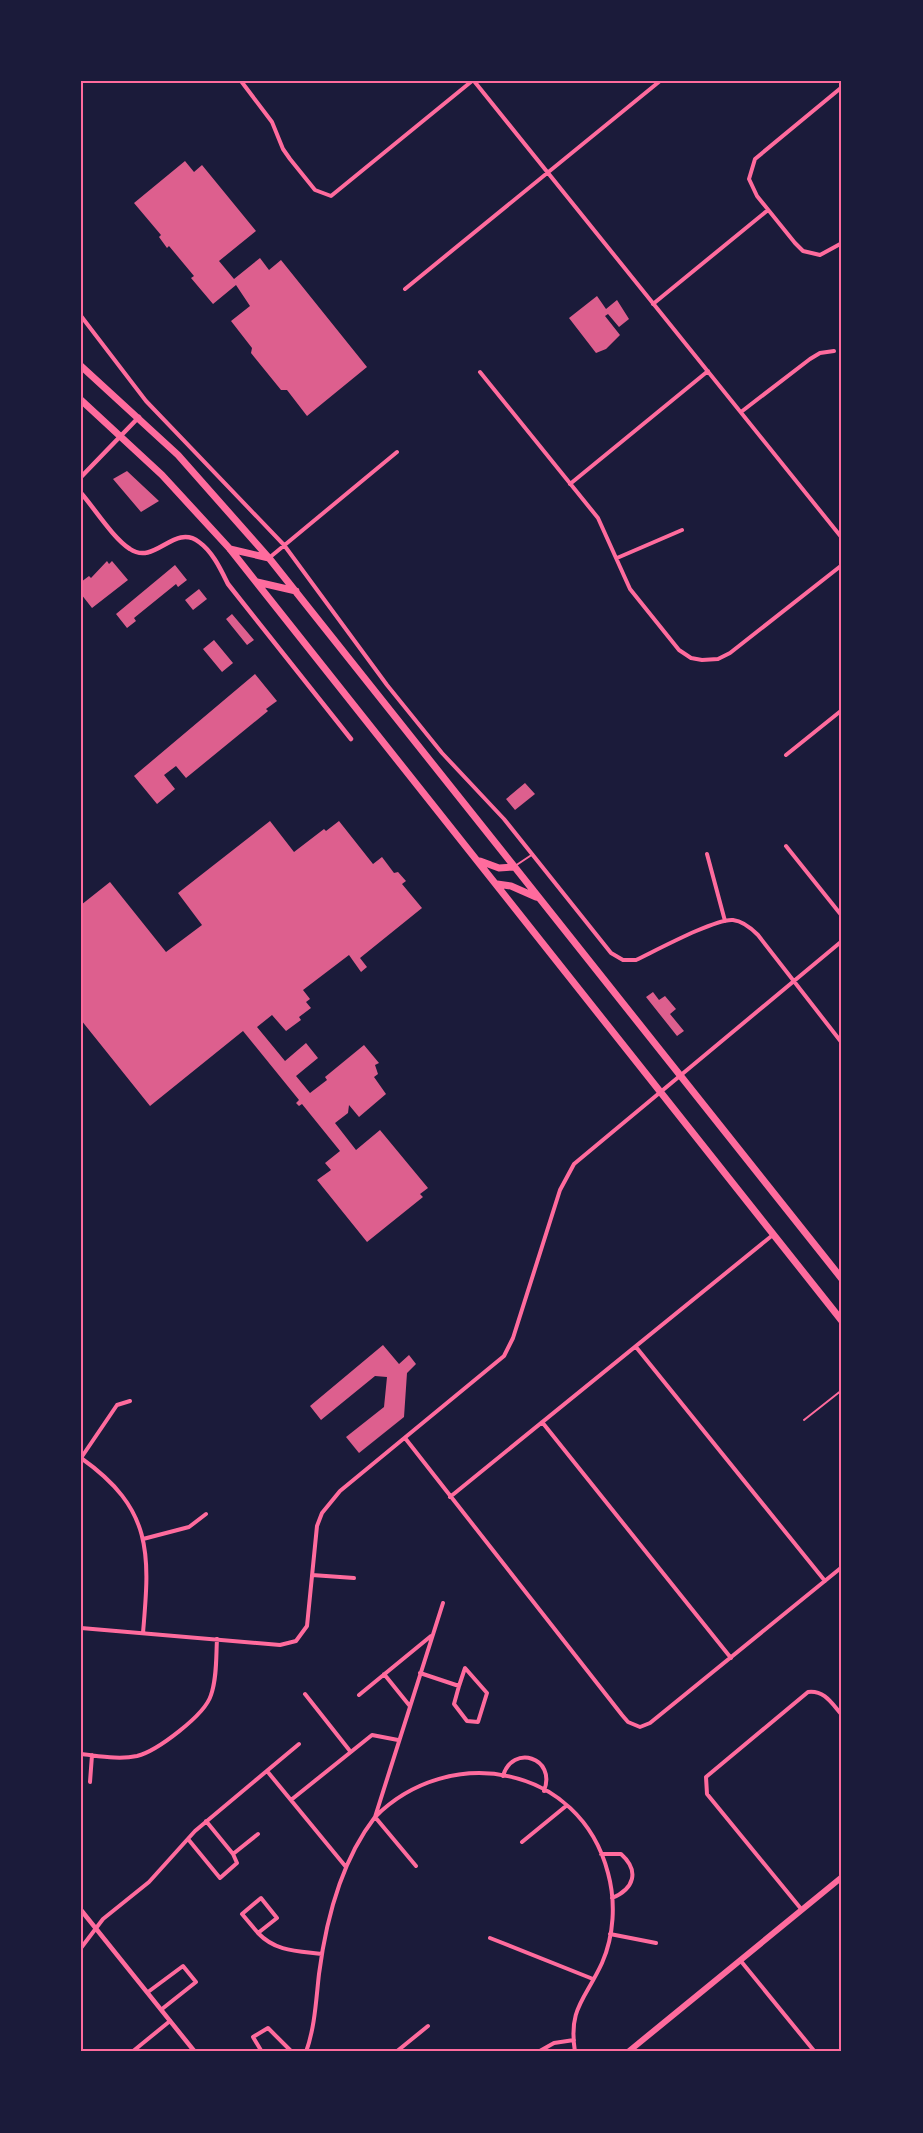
<svg xmlns="http://www.w3.org/2000/svg" width="923" height="2133" font-family="'Nunito Sans',sans-serif">
	<rect width="100%" height="100%" fill="#1b1b3a"/>
	<path fill="#dd5f8e" d="M185 161 194 172 202 165 256 231 219 261 234 279 260 258 269 270 281 260 367 367 307 416 287 390H281L251 353 252 348 231 321 250 306 236 285 213 304 191 278 194 276 169 246 167 248 159 237 161 235 134 203Z
		M597 296 606 309 617 300 629 319 619 327 608 314 605 316 620 335 606 349 596 353 569 318Z
		M127 471 159 501 141 512 113 479Z
		M107 561 109 564 112 561 128 580 92 608 81 594V582L89 576 91 578Z
		M175 565 187 580 178 587 176 584 134 618 136 621 127 628 116 614Z
		M199 589 207 599 193 610 185 600Z
		M232 614 254 640 247 645 226 619Z
		M214 640 233 663 222 672 203 649Z
		M255 674 277 701 266 709 268 711 186 778 176 766 164 775 175 789 157 804 134 776Z
		M525 783 535 794 515 810 506 799Z
		M270 821 294 852 324 829 326 831 339 821 373 864 382 857 394 873 398 872 406 881 402 884 422 908 360 958 367 967 361 972 349 955 303 990 310 999 306 1002 311 1008 299 1017 301 1020 286 1031 272 1015 257 1027 285 1061 306 1043 318 1058 296 1076 310 1093 327 1080 325 1077 364 1045 379 1063 375 1065 378 1074 374 1077 386 1094 359 1117 349 1105 348 1113 335 1123 356 1150 380 1130 428 1188 420 1194 423 1197 367 1242 317 1180 331 1170 325 1163 340 1151 302 1104 299 1106 296 1103 299 1100 243 1031 150 1106 81 1020V905L110 882 166 952 202 925 178 893Z
		M653 992 659 1000 665 996 676 1009 670 1014 684 1031 677 1036 646 997Z
		M383 1345 399 1364 409 1355 416 1364 407 1373 404 1417 359 1453 346 1437 384 1407 387 1377 375 1376 321 1420 310 1406Z"/>
	<g fill="none" stroke-linecap="round" stroke-linejoin="round">
		<path stroke="#ff6b9d" stroke-width="2" d="M515 866 533 854
			M804 1420 842 1390"/>
		<path stroke="#ff6b9d" stroke-width="4" d="M241 81 272 122 283 149 290 159 315 190 331 196 472 81
			M474 81 842 538
			M842 87 755 159 749 179 757 196 795 243 803 251 820 255 842 243
			M405 289 660 81
			M653 304 768 210
			M81 316 146 401 284 545 387 685 442 753 504 819 611 953 623 960H636C655 951 716 918 733 920 743 921 751 928 758 935L842 1043
			M480 372 598 518 630 589 679 650 691 658 702 660 718 659 730 653 842 565
			M741 412 810 359 820 353 834 351
			M570 484 708 371
			M269 558 397 452
			M617 558 682 530
			M786 755 842 710
			M786 846 842 916
			M707 854 725 921
			M636 1347 825 1581
			M542 1422 731 1658
			M405 1438 622 1715 628 1722 640 1727 650 1723 842 1567
			M81 1458C153 1509 150 1553 143 1633
			M81 1458 117 1405 130 1401
			M450 1497 774 1234
			M143 1539 189 1527 206 1514
			M312 1575 354 1578
			M81 1628 280 1645 296 1641 307 1626 317 1526 322 1513 340 1491 504 1356 513 1338 560 1190 574 1164 842 941
			M420 1673 459 1686 454 1704 467 1721 478 1722 487 1693 465 1668 459 1686
			M384 1674 409 1705
			M305 1694 350 1751
			M359 1695 431 1636
			M81 1754C99 1756 119 1760 137 1756 157 1751 205 1715 211 1695 217 1678 216 1657 217 1639
			M267 1771 346 1867
			M503 1776C512 1744 557 1757 544 1791
			M90 1782 92 1755
			M291 1800 372 1735 398 1740
			M206 1821 233 1854 258 1834
			M188 1839 220 1878 237 1863 233 1854
			M522 1842 566 1806
			M601 1854H621C640 1871 634 1889 612 1898
			M416 1866 375 1817C450 1742 580 1765 608 1873 616 1902 614 1936 602 1963 585 2000 568 2008 575 2052
			M802 1910 707 1794 706 1777 808 1692C825 1690 832 1704 842 1715
			M258 1933 242 1914 261 1898 277 1918 258 1933C276 1952 298 1951 322 1954
			M610 1934 656 1943
			M490 1938 593 1979
			M81 1948 103 1919 149 1882 195 1831 299 1744
			M740 1960 815 2052
			M148 1992 183 1966 196 1982 162 2009
			M132 2052 170 2021
			M262 2052 253 2037 268 2028 292 2052
			M306 2052C315 2027 316 2000 319 1974 326 1920 341 1861 375 1817L443 1603
			M396 2052 428 2026
			M538 2052 554 2043 574 2040"/>
		<path stroke="#ff6b9d" stroke-width="4.5" d="M81 477 139 417
			M81 493C95 509 113 538 130 549 155 566 174 523 199 542 213 552 221 570 228 584L351 739
			M81 1910 195 2052"/>
		<path stroke="#ff6b9d" stroke-width="6" d="M628 2052 842 1877"/>
		<path stroke="#ff6b9d" stroke-width="7" d="M81 366 178 455 269 558 842 1279
			M81 400 162 475 230 549 842 1321
			M230 549 269 558
			M257 582 296 591
			M480 861 499 868 513 867
			M497 884 511 886 536 897"/>
	</g>
	<rect width="923" height="2133" fill="none" stroke="#1b1b3a" stroke-width="165"/>
	<rect x="82" y="82" width="758" height="1968" fill="none" stroke="#ff6b9d" stroke-width="2"/>
</svg>
